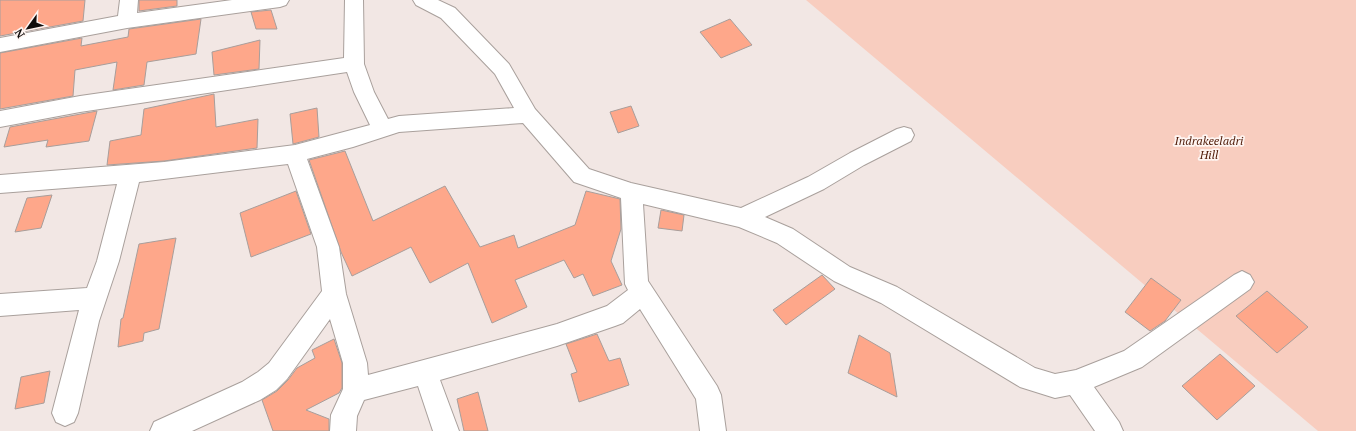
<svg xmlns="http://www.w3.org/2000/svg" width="1356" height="431" font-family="'PT Serif',serif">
	<rect width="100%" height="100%" fill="#f2e7e4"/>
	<path fill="#f8cdbf" d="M806 0H1356V431H1318Z"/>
	<path fill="#fea78a" stroke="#a89e9b" d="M0 0H85L83 21 0 36Z
		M139 0H177V6L139 11Z
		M271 10 277 29H256L251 12Z
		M201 19 196 54 147 62 144 85 113 90 117 62 75 70 73 96 0 109V53L82 38 81 46 128 37 129 29Z
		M730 19 752 45 721 58 700 32Z
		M260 40 259 69 214 75 212 52Z
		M214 94 216 127 258 119 257 148 164 161 107 165 110 141 141 135 144 109Z
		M631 106 639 126 618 133 610 112Z
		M317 108 319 137 293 144 290 114Z
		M97 111 89 141 46 147 48 140 4 147 10 127Z
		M345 151 373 221 445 186 480 247 514 235 518 248 575 225 586 191 620 199 621 229 611 261 622 285 593 296 583 274 574 278 564 260 515 280 527 307 492 323 468 263 430 283 411 247 352 276 341 252 309 160Z
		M296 191 311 234 251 257 240 213Z
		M52 195 41 228 15 232 27 198Z
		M661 210 684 215 682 231 658 228Z
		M176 238 159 329 144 333 143 341 118 347 121 319 123 318 139 244Z
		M822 275 835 289 786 325 773 310Z
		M1151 278 1181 300 1165 321 1150 331 1125 312Z
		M1267 291 1308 327 1277 353 1236 316Z
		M597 334 609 361 620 358 629 385 579 402 571 374 577 372 566 344Z
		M859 335 890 353 897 397 848 373Z
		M334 339 342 363V388L339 393 306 410 329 419V431H273L262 400 277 391 288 380 297 368 315 358 312 350Z
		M1220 354 1255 386 1217 420 1182 386Z
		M50 371 44 403 15 409 21 377Z
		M478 392 488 431H464L457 399Z"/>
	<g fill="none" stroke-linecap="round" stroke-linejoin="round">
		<g stroke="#a9a09c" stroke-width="2">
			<path id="street" d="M120 0H138L137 13 232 0H289L286 5 280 7 127 28 0 52V38L118 16Z
				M345 0H363L364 64 374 92 388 119 399 116 514 108 495 74 441 18 416 5 413 0H438L455 8 509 64 535 109 589 169 631 183 741 208 808 177 850 153 897 129 904 127 911 129 914 135 911 141 864 165 824 189 765 217 793 229 850 267 897 287 1035 368 1055 374 1076 370 1124 351 1234 275 1242 271 1250 275 1254 282 1250 289 1142 367 1094 387 1119 422 1123 431H1095L1070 395 1055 398 1020 387 881 303 834 281 777 243 739 227 643 204 648 281 717 386 721 395 726 431H700L696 399 640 309 623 323 615 326 557 346 440 380 459 431H433L418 386 364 400 357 416 356 431H330L331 415 343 389V363L330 319 287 379 276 390 260 400 192 431H150L154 422 242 382 258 372 269 363 322 291 317 247 288 164 139 182 119 261 99 321 78 413 74 422 65 426 56 422 52 413 79 310 0 316V294L87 288 97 261 117 184 0 193V175L164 162 295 145 370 125 354 92 347 72 80 112 0 127V111L80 96 344 58ZM523 123 574 182 621 198 625 284 628 290 607 306 557 324 368 375 367 363 346 294 339 247 307 159 353 147 399 132Z"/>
		</g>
		<use href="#street" fill="#fff" fill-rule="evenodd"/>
	</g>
	<g text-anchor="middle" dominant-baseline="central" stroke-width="3.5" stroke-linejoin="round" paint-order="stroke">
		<g font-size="12" font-style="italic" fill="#501b08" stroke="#fef5f2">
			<text x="1209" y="140">Indrakeeladri<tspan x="1209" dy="14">Hill</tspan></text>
		</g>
	</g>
	<g transform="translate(28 28) rotate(237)" stroke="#fef5f2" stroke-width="3" paint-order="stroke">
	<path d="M0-3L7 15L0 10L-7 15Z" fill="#100c0b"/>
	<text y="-6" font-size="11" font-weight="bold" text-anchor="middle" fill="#100c0b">N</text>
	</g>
</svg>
